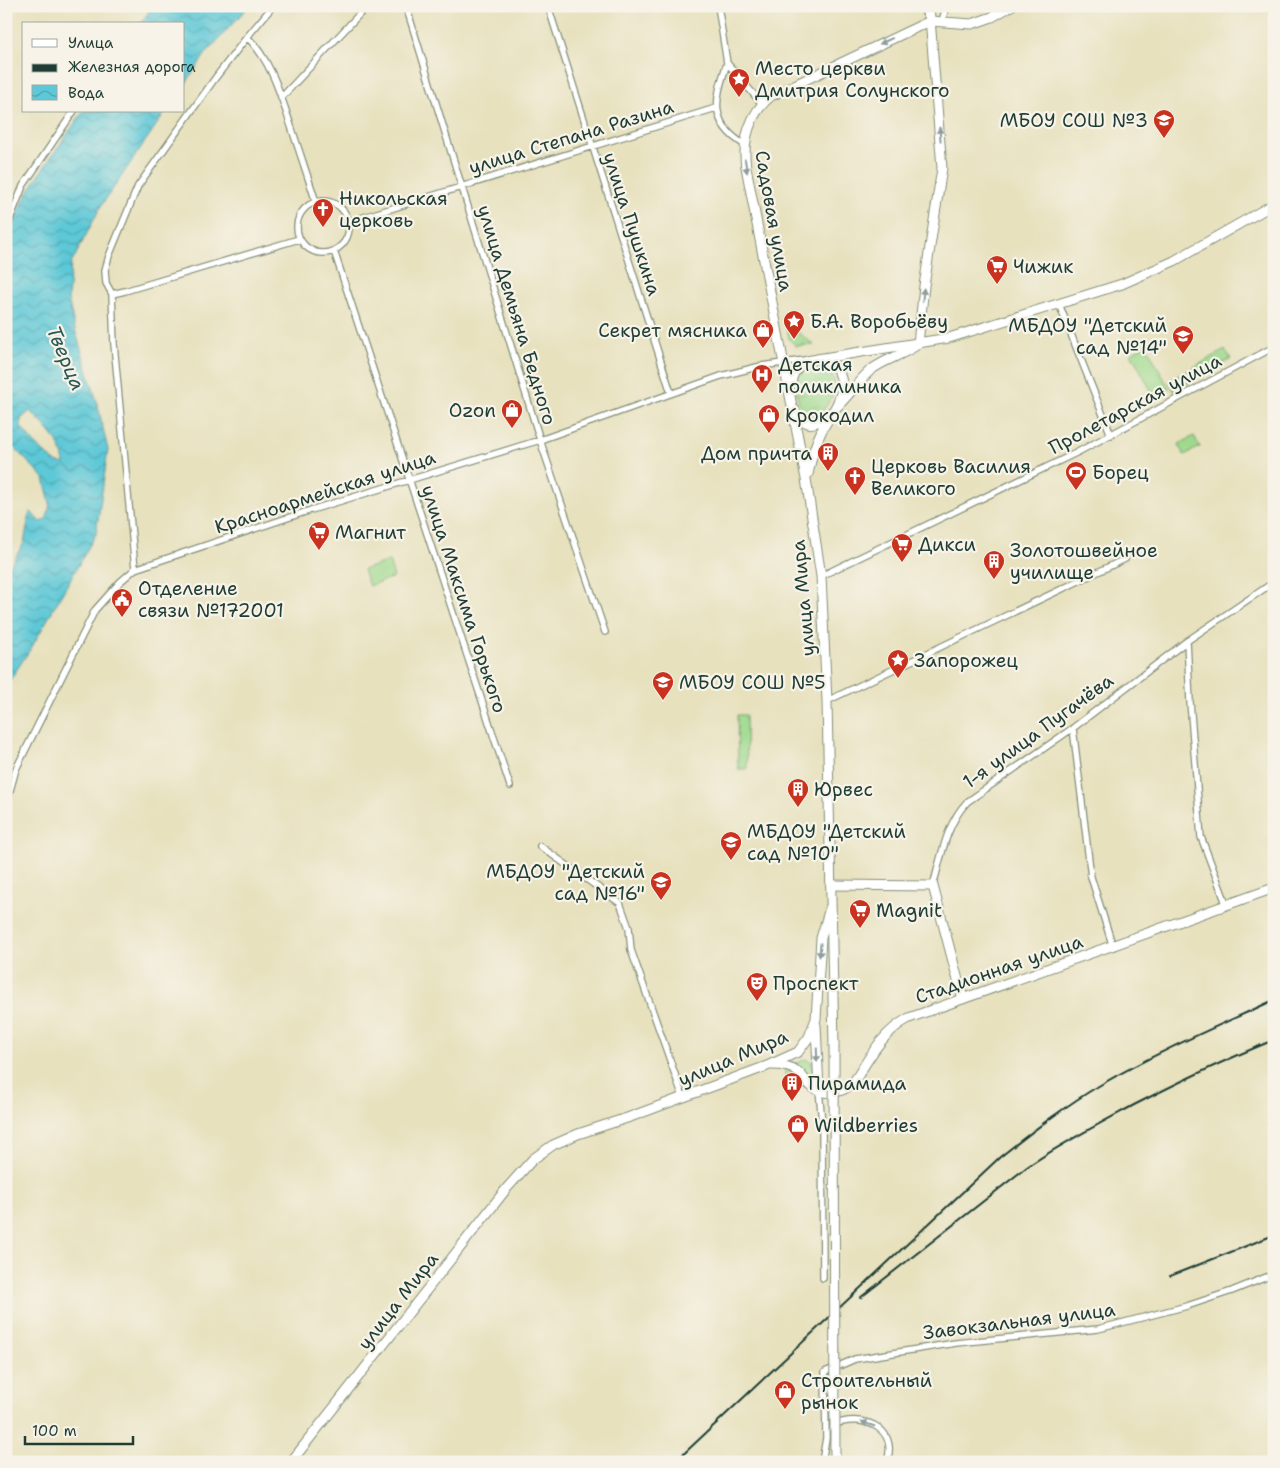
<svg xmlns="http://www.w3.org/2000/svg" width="1280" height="1468" font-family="'Shantell Sans',sans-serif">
	<defs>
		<pattern id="grass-tufts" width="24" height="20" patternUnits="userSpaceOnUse" patternTransform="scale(1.25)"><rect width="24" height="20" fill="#9ed98c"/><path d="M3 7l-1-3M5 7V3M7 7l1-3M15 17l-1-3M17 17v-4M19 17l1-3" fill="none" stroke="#88bb79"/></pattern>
		<pattern id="water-waves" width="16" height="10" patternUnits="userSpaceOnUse" patternTransform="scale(1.25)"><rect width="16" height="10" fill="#5dc8d7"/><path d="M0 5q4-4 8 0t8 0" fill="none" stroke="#4ca4af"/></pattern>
	</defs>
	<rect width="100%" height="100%" fill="#f7f3e8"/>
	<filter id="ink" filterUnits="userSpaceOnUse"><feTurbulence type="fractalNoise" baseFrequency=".02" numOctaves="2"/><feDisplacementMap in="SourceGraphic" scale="10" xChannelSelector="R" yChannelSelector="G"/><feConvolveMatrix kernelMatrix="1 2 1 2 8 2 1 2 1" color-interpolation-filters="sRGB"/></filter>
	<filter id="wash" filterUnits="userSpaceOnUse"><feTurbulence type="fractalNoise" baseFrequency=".0096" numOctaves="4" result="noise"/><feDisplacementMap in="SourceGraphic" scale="20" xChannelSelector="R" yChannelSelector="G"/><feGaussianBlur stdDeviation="1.12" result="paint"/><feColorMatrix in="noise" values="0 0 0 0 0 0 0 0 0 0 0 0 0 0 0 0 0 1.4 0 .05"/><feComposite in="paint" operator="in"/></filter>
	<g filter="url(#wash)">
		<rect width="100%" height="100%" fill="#e7e1be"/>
		<path fill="url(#grass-tufts)" stroke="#5e8b60" d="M786 323 814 345 796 346 789 339Z
			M814 367C828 367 840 379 833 394 830 401 825 408 820 413L808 416C799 411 793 388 797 378 800 371 807 369 814 367Z
			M805 1059 812 1062 815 1086C804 1089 793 1083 785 1075V1070L787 1068Z"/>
		<path fill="#9ed98c" stroke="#5e8b60" d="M1146 345 1169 388 1154 396 1131 353Z
			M1225 350 1231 359 1174 391 1169 381Z
			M1194 436 1200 447 1184 455 1179 444Z
			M389 561 394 577 369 586 363 570Z
			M737 715H746L747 769H738Z"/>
		<path fill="url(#water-waves)" stroke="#3e8286" fill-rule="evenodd" d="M153 6H249L207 52 184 86V24H140Z
			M83 111H166L101 206 71 264 68 298 74 326 97 402 108 450 96 534 33 645 6 686V572L24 543 30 511 40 522 47 518 50 503 44 478 6 440V245C19 194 55 154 83 111ZM30 411C46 427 62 441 64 464L55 462 34 443 21 427V419Z"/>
	</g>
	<g filter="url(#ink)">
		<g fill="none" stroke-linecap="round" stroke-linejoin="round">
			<g stroke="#838f79" stroke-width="8">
				<path id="street" d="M406 6 540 440 605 632
					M548 6 671 393
					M718 6 727 63 762 104
					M921 6 929 19
					M1270 6 1274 13
					M942 22 946 6
					M247 37C272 61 281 97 292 129 300 153 308 177 316 202
					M727 63C716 98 707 122 745 145
					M281 98 367 6
					M297 227a26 26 0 1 1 52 0a26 26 0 1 1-52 0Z
					M348 222 716 108
					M6 229 23 186 74 111
					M334 251 510 786
					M112 294 125 291 299 239
					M1059 304 1111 435
					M135 569 114 344 112 294 106 283 105 270 109 256 138 186 216 77 247 37 273 6
					M821 576 1078 452 1274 347
					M1187 641 1190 702 1201 837 1227 906
					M827 701 1125 559
					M1073 728 1091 877 1113 947
					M6 805 16 769 95 610 120 582 135 569 311 510 540 440 721 376 761 366 805 360
					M540 846 620 903 629 928 631 950 683 1097
					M933 886C941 858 946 824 967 802L1073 728 1187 641 1274 582
					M819 1090 822 1123 823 1278
					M833 1425C860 1413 899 1426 887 1462
					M822 1462 826 1438 825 1372 855 1359 956 1343 1098 1329 1187 1306 1232 1291 1274 1274"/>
			</g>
			<g stroke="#838f79" stroke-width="11">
				<path id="secondary" d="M930 21 972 24 992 17 1011 6
					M817 359 949 338 1122 284 1174 261 1274 204
					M831 885 933 886 963 999
					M816 1025 819 1090
					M772 1065C781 1065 791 1066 798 1072 803 1076 806 1082 811 1086 828 1099 849 1092 859 1074 873 1051 885 1031 909 1018L1274 888
					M291 1462 507 1188 533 1159 553 1145 578 1134 630 1117 767 1066 798 1052 809 1037 816 1019 821 938 830 908"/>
			</g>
			<g stroke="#838f79" stroke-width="11">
				<path id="primary" d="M791 385C793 350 841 352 842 385 842 401 829 417 822 430 815 444 811 459 808 474
					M795 410C814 452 853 383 871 370 885 359 904 355 918 344L924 286 942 168 929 6
					M834 1045 827 701 821 576 806 479 746 167C742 140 750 113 771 96L930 21"/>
			</g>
			<use href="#street" stroke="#fff" stroke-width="5.5"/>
			<use href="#secondary" stroke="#fff" stroke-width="9"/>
			<use href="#primary" stroke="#fff" stroke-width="9"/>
			<path stroke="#1f3d34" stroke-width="2" d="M1268 1124 1274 1121
				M1271 1133 1274 1132
				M1170 1276 1274 1235
				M860 1298 1027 1167C1062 1143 1099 1124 1136 1104 1181 1081 1226 1059 1274 1040
				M675 1462 1000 1157C1033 1131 1066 1105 1102 1084 1157 1052 1216 1027 1274 1000"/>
			<g stroke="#838f79" stroke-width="11" stroke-linecap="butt">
				<path id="primary-bridge" d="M834 1045 835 1462"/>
			</g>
			<use href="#primary-bridge" stroke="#fff" stroke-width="9"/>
		</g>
		<defs><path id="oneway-solid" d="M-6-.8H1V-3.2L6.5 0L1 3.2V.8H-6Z" transform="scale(1.25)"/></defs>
		<g fill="#8f9e9a">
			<use href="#oneway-solid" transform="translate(886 41) rotate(155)"/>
			<use href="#oneway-solid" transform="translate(940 134) rotate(-95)"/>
			<use href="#oneway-solid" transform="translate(746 166) rotate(81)"/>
			<use href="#oneway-solid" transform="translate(923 295) rotate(-84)"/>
			<use href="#oneway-solid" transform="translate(820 950) rotate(94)"/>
			<use href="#oneway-solid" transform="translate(817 1055) rotate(88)"/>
			<use href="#oneway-solid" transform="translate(868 1424) rotate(-161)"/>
		</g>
	</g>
	<defs>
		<g id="sight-pin" transform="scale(1.125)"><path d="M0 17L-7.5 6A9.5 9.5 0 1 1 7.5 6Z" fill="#c8321e" stroke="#f7f3e8"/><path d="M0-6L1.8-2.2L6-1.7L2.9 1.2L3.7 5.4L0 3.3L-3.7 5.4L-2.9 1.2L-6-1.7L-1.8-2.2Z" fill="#fff"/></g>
		<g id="school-pin" transform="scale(1.125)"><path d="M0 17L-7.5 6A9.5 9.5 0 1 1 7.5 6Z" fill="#c8321e" stroke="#f7f3e8"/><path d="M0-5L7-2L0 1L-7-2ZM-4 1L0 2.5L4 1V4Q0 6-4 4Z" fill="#fff"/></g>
		<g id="church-pin" transform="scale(1.125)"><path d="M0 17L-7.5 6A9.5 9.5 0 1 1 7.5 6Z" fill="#c8321e" stroke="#f7f3e8"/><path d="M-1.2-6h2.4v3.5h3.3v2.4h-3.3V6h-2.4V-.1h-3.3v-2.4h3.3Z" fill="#fff"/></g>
		<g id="supermarket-pin" transform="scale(1.125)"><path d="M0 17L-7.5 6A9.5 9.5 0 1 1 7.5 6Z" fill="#c8321e" stroke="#f7f3e8"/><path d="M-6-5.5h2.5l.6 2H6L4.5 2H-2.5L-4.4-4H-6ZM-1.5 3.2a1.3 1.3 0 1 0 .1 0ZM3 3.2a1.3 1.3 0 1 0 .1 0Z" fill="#fff"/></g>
		<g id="shop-pin" transform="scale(1.125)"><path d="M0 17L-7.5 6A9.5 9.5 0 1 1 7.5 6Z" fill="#c8321e" stroke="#f7f3e8"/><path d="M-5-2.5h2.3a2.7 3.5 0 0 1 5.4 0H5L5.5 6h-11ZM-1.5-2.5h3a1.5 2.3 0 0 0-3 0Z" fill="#fff"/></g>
		<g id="hospital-pin" transform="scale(1.125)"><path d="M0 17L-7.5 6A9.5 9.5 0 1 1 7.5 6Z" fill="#c8321e" stroke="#f7f3e8"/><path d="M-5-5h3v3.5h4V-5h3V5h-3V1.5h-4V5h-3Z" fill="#fff"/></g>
		<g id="building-pin" transform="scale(1.125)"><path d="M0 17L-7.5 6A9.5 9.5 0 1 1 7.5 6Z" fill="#c8321e" stroke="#f7f3e8"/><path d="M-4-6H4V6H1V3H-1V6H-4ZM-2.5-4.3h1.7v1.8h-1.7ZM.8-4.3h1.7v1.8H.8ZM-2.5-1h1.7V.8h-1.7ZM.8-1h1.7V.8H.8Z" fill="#fff"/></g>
		<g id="stadium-pin" transform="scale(1.125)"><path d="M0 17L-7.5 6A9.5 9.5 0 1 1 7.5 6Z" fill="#c8321e" stroke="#f7f3e8"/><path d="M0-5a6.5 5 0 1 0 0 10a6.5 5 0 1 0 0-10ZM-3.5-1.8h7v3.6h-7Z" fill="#fff"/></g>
		<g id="civic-pin" transform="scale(1.125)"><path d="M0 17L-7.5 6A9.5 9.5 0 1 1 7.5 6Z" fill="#c8321e" stroke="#f7f3e8"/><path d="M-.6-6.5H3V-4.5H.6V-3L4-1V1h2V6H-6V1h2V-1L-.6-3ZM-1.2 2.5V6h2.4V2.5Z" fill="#fff"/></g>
		<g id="theatre-pin" transform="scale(1.125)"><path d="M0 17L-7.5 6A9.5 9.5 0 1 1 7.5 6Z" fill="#c8321e" stroke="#f7f3e8"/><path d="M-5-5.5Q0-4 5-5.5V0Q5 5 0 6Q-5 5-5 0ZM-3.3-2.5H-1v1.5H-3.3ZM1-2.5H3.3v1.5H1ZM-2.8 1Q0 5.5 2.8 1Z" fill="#fff"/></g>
	</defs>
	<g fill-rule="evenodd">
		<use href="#sight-pin" x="739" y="79"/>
		<use href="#school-pin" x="1164" y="120"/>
		<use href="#church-pin" x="323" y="209"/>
		<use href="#supermarket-pin" x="997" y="266"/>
		<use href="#sight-pin" x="794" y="321"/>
		<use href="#shop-pin" x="763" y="330"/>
		<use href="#school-pin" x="1183" y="336"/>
		<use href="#hospital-pin" x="762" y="375"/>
		<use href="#shop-pin" x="512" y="410"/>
		<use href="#shop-pin" x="769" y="415"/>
		<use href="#building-pin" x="828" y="453"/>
		<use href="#stadium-pin" x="1076" y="472"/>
		<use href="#church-pin" x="855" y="477"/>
		<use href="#supermarket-pin" x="319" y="532"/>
		<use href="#supermarket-pin" x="902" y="544"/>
		<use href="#building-pin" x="994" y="561"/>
		<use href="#civic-pin" x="122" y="599"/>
		<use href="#sight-pin" x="898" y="660"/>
		<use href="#school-pin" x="663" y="682"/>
		<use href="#building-pin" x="798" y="789"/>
		<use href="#school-pin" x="731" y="842"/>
		<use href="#school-pin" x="661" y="882"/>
		<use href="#supermarket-pin" x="860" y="910"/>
		<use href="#theatre-pin" x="757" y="983"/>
		<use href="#building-pin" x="792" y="1083"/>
		<use href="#shop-pin" x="798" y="1125"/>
		<use href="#shop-pin" x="785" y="1391"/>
	</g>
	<g text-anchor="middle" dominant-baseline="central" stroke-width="4.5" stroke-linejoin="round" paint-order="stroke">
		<g font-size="19" fill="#1f3d34" stroke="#f7f3e8" text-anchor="start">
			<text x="755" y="68">Место церкви<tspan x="755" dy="22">Дмитрия Солунского</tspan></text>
			<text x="1148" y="120" text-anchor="end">МБОУ СОШ №3</text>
			<text x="339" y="198">Никольская<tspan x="339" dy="22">церковь</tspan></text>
			<text x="1013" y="266">Чижик</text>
			<text x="810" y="321">Б.А. Воробьёву</text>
			<text x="1167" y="325" text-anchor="end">МБДОУ "Детский<tspan x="1167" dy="22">сад №14"</tspan></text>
			<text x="747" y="330" text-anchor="end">Секрет мясника</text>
			<text x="778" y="364">Детская<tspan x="778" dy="22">поликлиника</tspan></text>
			<text x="496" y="410" text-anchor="end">Ozon</text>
			<text x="785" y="415">Крокодил</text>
			<text x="812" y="453" text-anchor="end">Дом причта</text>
			<text x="871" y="466">Церковь Василия<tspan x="871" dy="22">Великого</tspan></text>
			<text x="1092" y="472">Борец</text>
			<text x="335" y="532">Магнит</text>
			<text x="918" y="544">Дикси</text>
			<text x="1010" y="550">Золотошвейное<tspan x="1010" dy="22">училище</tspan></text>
			<text x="138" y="588">Отделение<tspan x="138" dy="22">связи №172001</tspan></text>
			<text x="914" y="660">Запорожец</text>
			<text x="679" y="682">МБОУ СОШ №5</text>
			<text x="814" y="789">Юрвес</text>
			<text x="747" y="831">МБДОУ "Детский<tspan x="747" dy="22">сад №10"</tspan></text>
			<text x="645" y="871" text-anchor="end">МБДОУ "Детский<tspan x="645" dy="22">сад №16"</tspan></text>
			<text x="876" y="910">Magnit</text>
			<text x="773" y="983">Проспект</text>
			<text x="808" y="1083">Пирамида</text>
			<text x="814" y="1125">Wildberries</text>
			<text x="801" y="1380">Строительный<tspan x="801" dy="22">рынок</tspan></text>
		</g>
		<g font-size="19" fill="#1f3d34" stroke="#f7f3e8">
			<text transform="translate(571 137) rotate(-17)">улица Степана Разина</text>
			<text transform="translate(774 221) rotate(80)">Садовая улица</text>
			<text transform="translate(632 224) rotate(72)">улица Пушкина</text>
			<text transform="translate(517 315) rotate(73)">улица Демьяна Бедного</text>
			<text transform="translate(1135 404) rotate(-28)">Пролетарская улица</text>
			<text transform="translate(325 492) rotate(-18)">Красноармейская улица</text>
			<text transform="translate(803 598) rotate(-95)">улица Мира</text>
			<text transform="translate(464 599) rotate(72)">улица Максима Горького</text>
			<text transform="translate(1038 731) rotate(-36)">1-я улица Пугачёва</text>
			<text transform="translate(999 969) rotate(-19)">Стадионная улица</text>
			<text transform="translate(733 1058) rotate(-23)">улица Мира</text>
			<text transform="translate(398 1301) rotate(-52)">улица Мира</text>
			<text transform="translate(1019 1321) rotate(-7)">Завокзальная улица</text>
		</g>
		<g font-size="20" font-style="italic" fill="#2b5955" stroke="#f7f3e8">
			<text transform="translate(66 358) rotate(67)">Тверца</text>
		</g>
	</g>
	<rect width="1280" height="1468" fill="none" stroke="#f7f3e8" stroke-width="25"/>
	<rect x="22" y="22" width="162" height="90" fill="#f7f3e8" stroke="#a1aaa0"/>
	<rect x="32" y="39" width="25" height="8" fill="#ffffff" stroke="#a1aaa0"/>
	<text x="68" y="48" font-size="15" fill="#1f3d34">Улица</text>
	<rect x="32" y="64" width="25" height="8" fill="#1f3d34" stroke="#a1aaa0"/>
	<text x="68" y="72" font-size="15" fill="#1f3d34">Железная дорога</text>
	<rect x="32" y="85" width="25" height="15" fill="url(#water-waves)" stroke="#a1aaa0"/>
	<text x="68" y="98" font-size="15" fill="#1f3d34">Вода</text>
	<path d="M25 1436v8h108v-8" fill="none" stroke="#1f3d34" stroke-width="2.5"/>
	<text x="32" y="1436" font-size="15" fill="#1f3d34" stroke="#f7f3e8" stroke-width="4" paint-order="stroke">100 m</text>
</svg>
